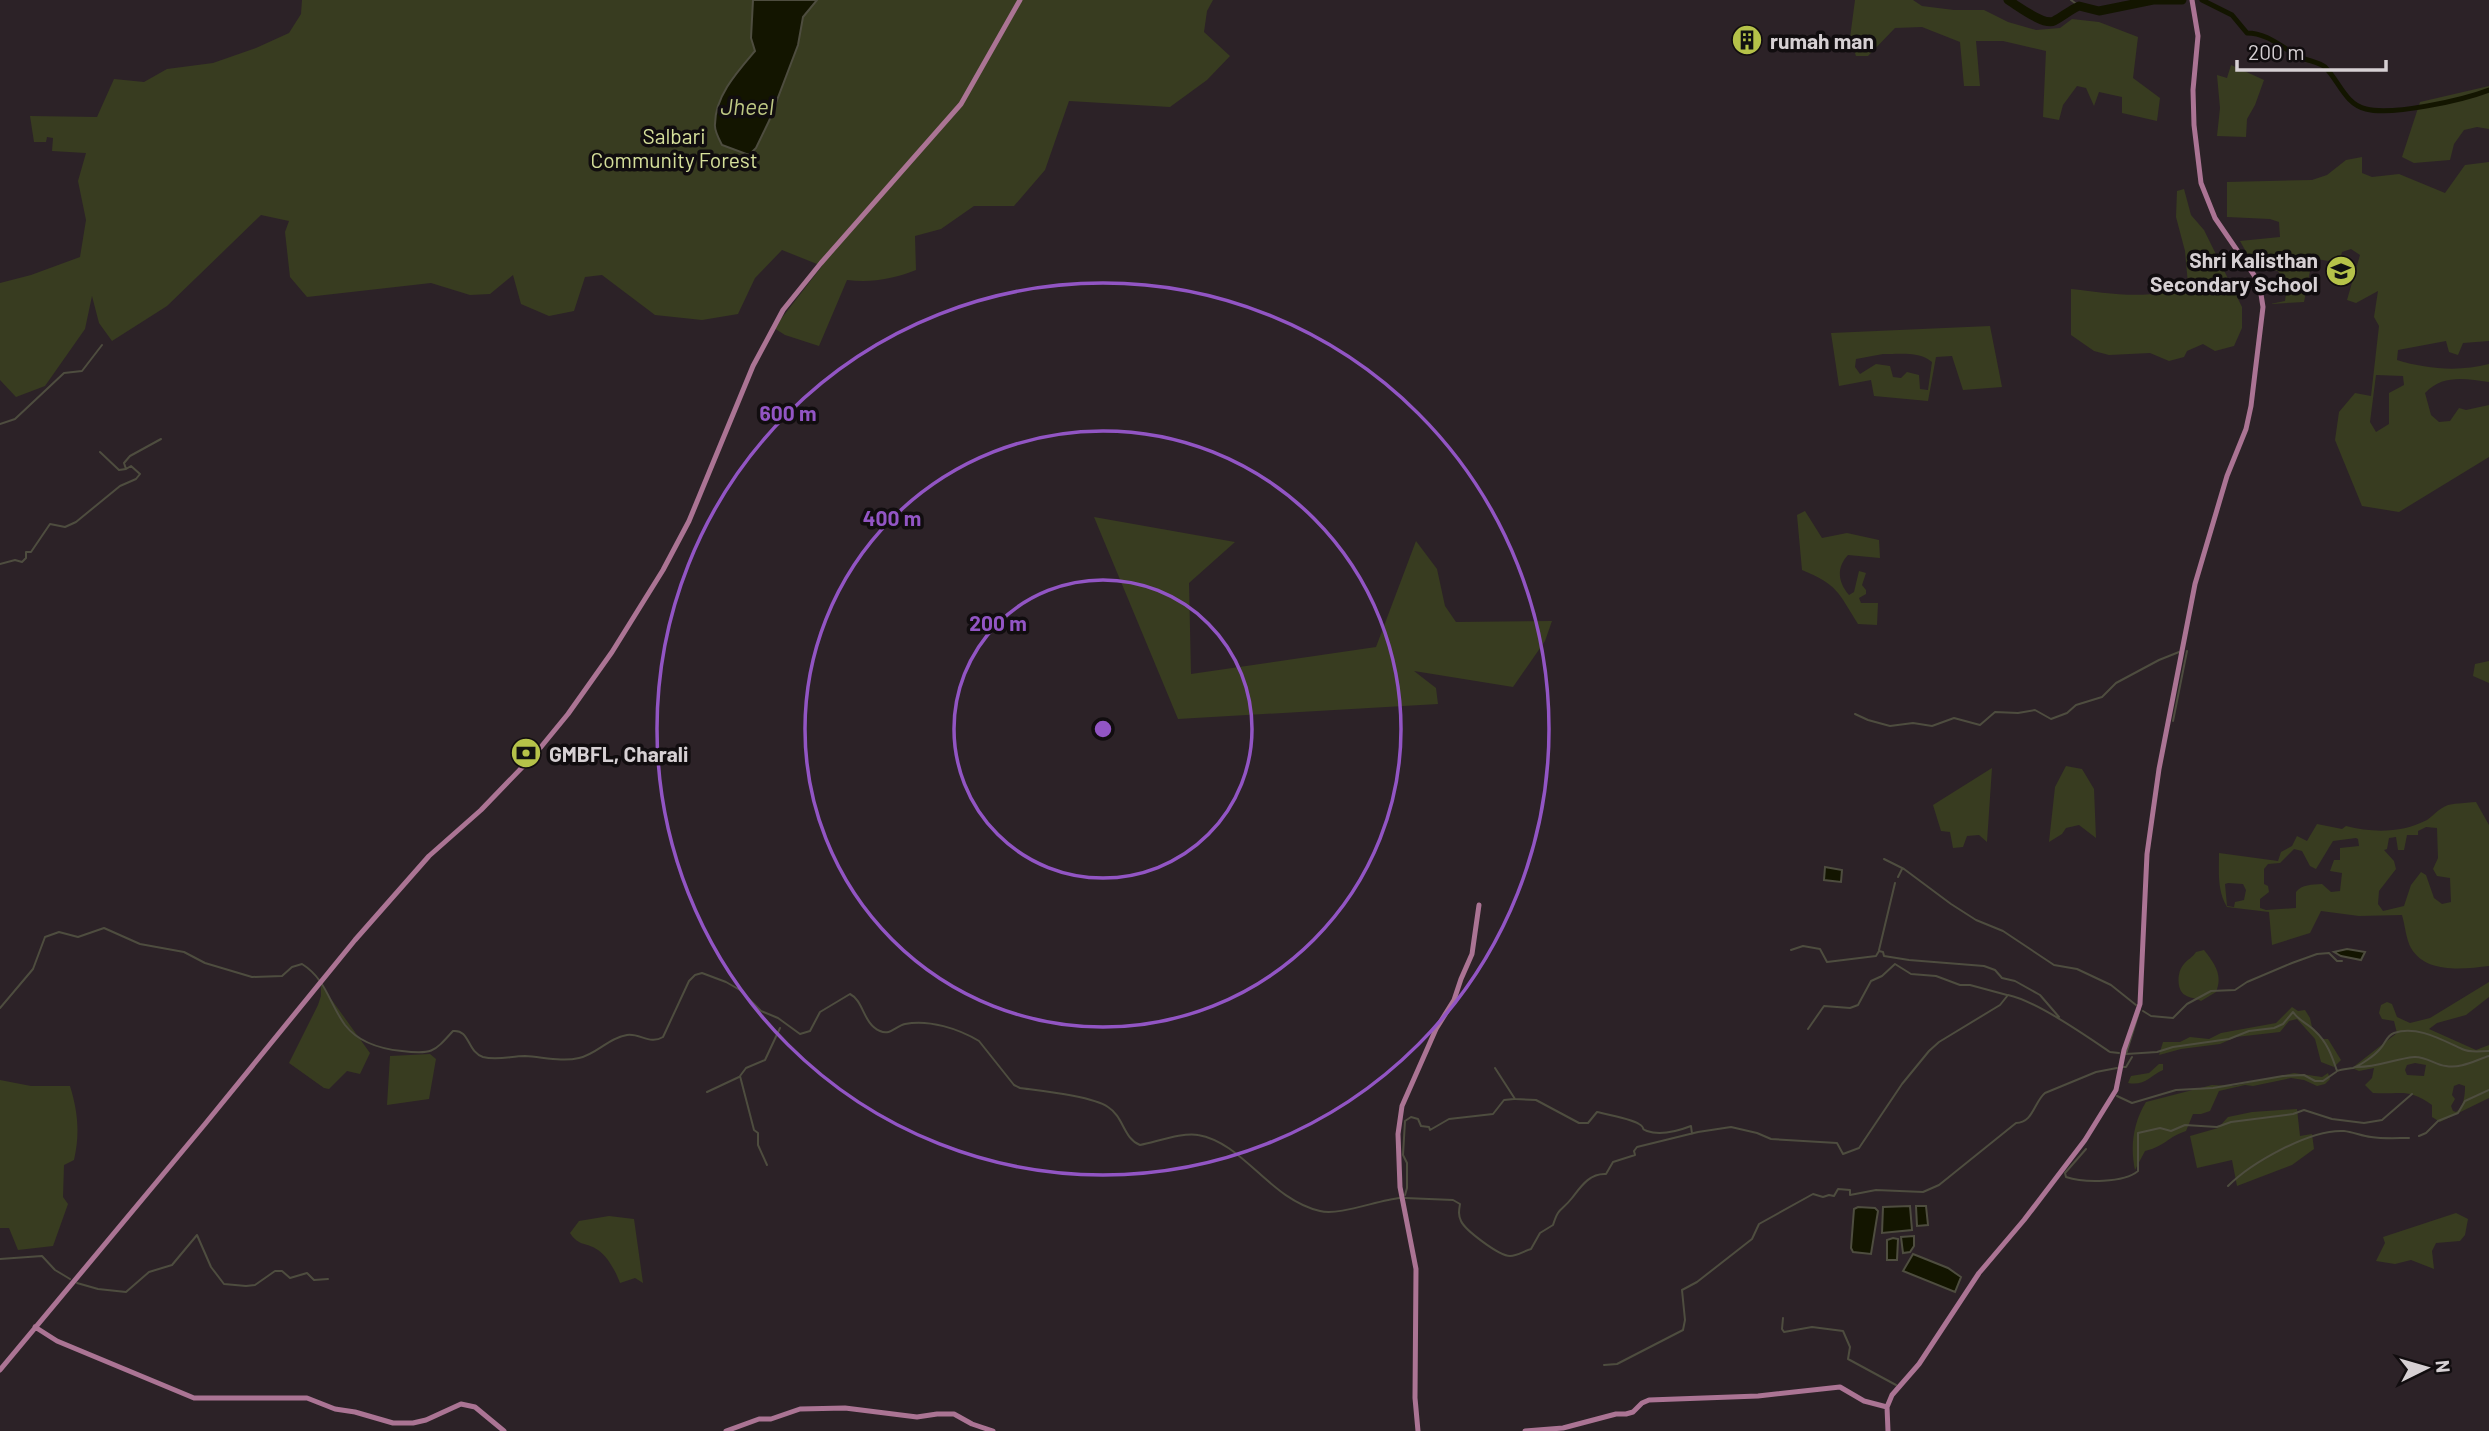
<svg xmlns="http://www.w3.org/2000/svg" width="2489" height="1431" font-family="Barlow,sans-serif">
	<rect width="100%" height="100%" fill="#2c2227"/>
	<path fill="#383c20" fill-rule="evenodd" d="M302 0H1213L1207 11 1204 32 1230 56 1207 80 1170 107 1069 101 1045 170 1014 206H974L941 229 915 236 916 270C893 279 872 283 847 280L819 346 785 335 774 328 822 266 782 250 755 278 738 314 702 320 655 315 602 275 585 277 574 311 549 316 521 304 513 275 490 294 470 295 431 283 307 297 290 277 285 232 289 221 261 215 167 306 112 341 99 323 92 296 85 329 45 386 16 397 0 380V283L31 275 80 257 86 220 78 181 86 153 52 151 53 138 47 137 46 142H34L30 116 97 117 114 79 144 82 167 69 213 63 256 48 289 33 301 14Z
		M1855 0H1913L1922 6 1954 10H1984L2008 22 2036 30 2060 28 2072 19 2099 22 2138 37 2133 78 2160 98 2157 121 2122 113V97L2099 92 2094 106 2086 88 2077 86 2063 105 2059 120 2043 117 2046 51 2003 41H1976L1980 86H1964L1960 42 1922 27 1895 28 1868 56H1856L1850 38Z
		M2231 65 2264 80 2255 105 2247 119 2246 137 2217 136 2220 108 2217 75 2227 78Z
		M2489 86V129L2477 127 2464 130 2454 144 2450 160 2414 163 2402 157 2420 102Z
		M2362 157V173L2372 177 2399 174 2445 193 2465 165 2489 162V341L2463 343 2458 355 2449 352 2446 341 2398 350 2397 360C2426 369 2459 372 2489 364V382C2466 379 2443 374 2425 393L2431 415 2439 422 2450 421 2459 408 2466 410 2489 405V457L2399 512 2362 506 2335 440 2339 412 2355 393 2371 396 2379 326 2374 317 2378 291 2356 303 2347 300 2360 255 2351 249 2342 252 2339 263 2317 259 2311 266 2304 302 2270 304 2285 301 2287 286 2278 271 2254 266 2240 241 2280 237 2279 222 2270 219 2227 217V182L2312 180 2327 175 2346 160ZM2376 375 2403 376 2404 385 2389 393V424L2376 432 2370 422Z
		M2184 189 2191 215 2204 230 2242 307V328L2234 346 2215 351 2203 344 2187 351 2184 357 2169 361 2150 353 2109 355 2094 351 2071 335V289C2107 293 2155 302 2188 284L2185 251 2176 217 2177 191Z
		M1990 326 2002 387 1963 390 1952 356 1936 357 1928 401 1874 396 1871 380 1839 386 1831 333ZM1883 354C1899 354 1920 351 1932 362L1928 390 1920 389 1919 375 1907 372 1901 378 1893 377 1890 366 1876 364 1860 374 1855 367 1856 359Z
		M1805 511 1822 538 1847 533 1879 540 1880 558 1848 555C1836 568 1838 582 1849 595L1854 592 1859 571 1866 573 1862 585 1866 590V594L1859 598 1861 603H1878L1877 625 1858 624C1838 592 1838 585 1802 570L1797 515Z
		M1094 517 1235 542 1189 583 1191 674 1376 647 1416 541 1437 569 1445 606 1456 622 1552 621 1545 641 1513 687 1414 671 1436 688 1438 704 1178 719Z
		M2489 661V683L2473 676 2475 664Z
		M2066 766 2082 769 2094 789 2096 838 2079 825 2066 828 2062 834 2049 842 2055 787Z
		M1992 768 1987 842 1979 835 1967 836 1963 847 1953 848 1950 832 1941 831 1933 805Z
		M2476 802 2489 825V966C2464 969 2426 974 2411 948 2406 939 2405 925 2402 915L2359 916 2321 911 2310 933 2272 945 2269 912 2227 907C2217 891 2219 871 2219 853L2278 861 2281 852 2292 846 2297 836 2307 841 2317 824 2342 829 2346 826C2373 833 2402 833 2427 820 2432 817 2439 808 2448 805 2457 803 2467 803 2476 802ZM2426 827 2437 828 2438 858 2433 869 2437 876 2450 878 2451 902 2442 904 2434 898 2426 875 2421 872 2411 885 2404 906 2383 911 2378 904 2379 891 2396 869 2394 861 2384 850 2387 849 2389 838 2396 837 2398 850H2404L2407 835H2418V831ZM2356 838 2358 839 2359 846 2340 848V860H2334L2330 871 2342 873 2340 891 2331 892 2322 884C2312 885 2302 884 2296 892V908L2266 910 2260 908V899L2269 892 2268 886 2264 884V869L2268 864 2280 863 2294 849 2302 851 2310 866 2316 869 2333 841ZM2228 883 2243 884 2246 890 2244 900 2235 902 2234 907 2227 906 2225 884Z
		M2204 950C2215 964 2223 975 2216 992L2201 1001C2196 998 2189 998 2185 995 2176 990 2177 971 2184 964 2188 959 2192 958 2196 952Z
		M2489 982V997L2466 1015 2437 1023 2429 1029 2476 1050 2489 1045V1098L2440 1122 2432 1117V1105C2407 1087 2401 1095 2373 1093L2365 1085 2372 1078 2374 1068 2359 1071 2352 1068 2397 1033 2394 1021 2382 1019 2379 1013 2381 1005 2387 1002 2392 1004 2397 1017 2410 1023 2430 1018ZM2415 1063 2426 1065 2424 1076 2407 1075 2405 1070 2407 1065ZM2459 1084 2465 1086C2465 1095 2464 1107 2456 1112L2453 1111 2451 1106 2455 1099 2452 1095 2454 1086Z
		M321 985 370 1053 360 1074 347 1071 329 1089 324 1088 289 1063 318 1005 321 996Z
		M2292 1007 2298 1011 2305 1010 2310 1018 2312 1027 2322 1039H2328L2341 1060 2334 1067 2321 1062 2315 1039 2297 1019 2289 1021 2280 1032 2236 1037 2220 1044 2181 1049 2159 1055 2163 1042H2180L2190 1037 2209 1039 2221 1033 2276 1023Z
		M430 1054 436 1059 429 1099 387 1105 390 1056Z
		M2159 1064H2163V1070C2150 1076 2145 1086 2128 1083L2131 1076 2149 1073Z
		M2294 1073 2322 1077 2328 1073 2330 1079 2325 1084 2317 1086 2304 1080 2291 1078 2253 1086 2245 1085 2219 1091 2210 1111 2201 1114H2193L2186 1131C2167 1137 2166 1146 2145 1151L2135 1170C2130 1147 2133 1123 2146 1102L2212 1085 2233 1086Z
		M0 1080 31 1086H70C78 1112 80 1134 74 1160L64 1165 63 1197 68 1204 53 1246 18 1250 9 1228H0Z
		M2297 1109 2300 1136 2312 1134 2314 1149 2292 1165 2237 1186 2232 1160 2197 1168 2190 1136 2218 1128 2228 1117 2252 1112Z
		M2456 1213 2468 1219 2465 1235 2460 1241 2436 1243 2432 1251 2434 1269 2411 1260 2395 1264 2376 1261 2385 1243 2383 1237Z
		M609 1216 634 1219 643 1283 635 1278 620 1283C616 1272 608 1257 598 1250 587 1242 579 1247 570 1233L579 1221Z"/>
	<path fill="#131500" stroke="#4e4d3f" stroke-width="2" d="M753 0H817L803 17 798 45 769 121 756 148 749 155 722 145C719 139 714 130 715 124 715 96 738 71 755 51L751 38Z
		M1825 867 1842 870 1841 882 1824 880Z
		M2347 949 2365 952 2361 960 2341 956 2334 952Z
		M1910 1206 1912 1230 1882 1233 1883 1207Z
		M1916 1206H1926L1928 1225 1917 1226Z
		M1858 1207 1875 1208 1878 1211 1871 1254 1853 1252 1851 1248 1854 1209Z
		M1914 1236V1246L1910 1252 1903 1253 1901 1237Z
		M1893 1238 1898 1239 1897 1260H1887V1240Z
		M1913 1254 1948 1268 1961 1277 1955 1292 1903 1271Z"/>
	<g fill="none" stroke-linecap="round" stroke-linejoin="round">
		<path stroke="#4e4d3f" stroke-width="2" d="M2071 0 2079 6
			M0 424 15 419 64 373 82 371 102 345
			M126 469 124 463 130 456 161 439
			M0 564 15 560 22 562 26 558V552H31L50 524 65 527 76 522 120 486 136 479 140 474 131 466 126 469 119 470 100 452
			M1855 714 1868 720 1890 726 1913 723 1932 726 1954 718 1980 725 1995 712 2018 713 2035 710 2051 719 2067 713 2076 705 2102 697 2116 683 2159 660 2179 652
			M2173 721 2187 651
			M1884 859 1904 869 1951 904 1976 920 2003 931 2054 965 2077 969 2111 985 2136 1005
			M1898 877 1902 869
			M1791 950 1803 946 1820 949 1827 962 1876 956 1879 951 1883 952 1884 956 1909 960 1984 966 1995 970 2002 978 2015 981 2040 995 2059 1017
			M1879 950 1895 883
			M0 1008 33 969 45 937 59 932 78 937 104 928 140 944 184 952 205 963 252 977 282 976 292 967 302 964C326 979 329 1003 345 1025 359 1043 381 1049 402 1051 432 1055 434 1052 453 1031 470 1029 467 1052 483 1057 497 1061 511 1056 525 1056 543 1057 562 1062 579 1058 597 1054 608 1038 627 1035 640 1033 650 1045 663 1037L689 981 695 975 702 973 726 982 740 990 761 1011 778 1018 800 1034 810 1031 820 1012 850 994C864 1001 863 1024 880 1031 890 1036 896 1026 905 1024 929 1019 959 1029 979 1041L1014 1085 1020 1088C1042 1091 1092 1096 1108 1107 1124 1117 1123 1138 1140 1145 1156 1142 1183 1132 1198 1135 1244 1143 1269 1199 1320 1211 1339 1216 1378 1200 1400 1198
			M2140 1009 2126 1054 2157 1052 2173 1047 2229 1039 2249 1031 2274 1028 2283 1024 2293 1012C2299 1021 2307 1023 2315 1031 2327 1042 2332 1056 2337 1071 2342 1069 2347 1069 2353 1068 2361 1065 2374 1056 2380 1049 2386 1043 2386 1036 2394 1033 2417 1025 2442 1040 2462 1049 2470 1053 2480 1051 2489 1051
			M2143 1011 2151 1016 2173 1018 2187 1004 2211 991 2235 990 2247 982 2292 963 2317 954 2329 953 2337 961H2342
			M1808 1029 1824 1006 1850 1008 1858 1005 1871 981 1882 976 1895 964 1911 974 1936 976 1960 985H1970L2007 995
			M2123 1067H2126L2132 1057
			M2355 1067C2376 1068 2394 1059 2414 1057 2426 1056 2435 1065 2446 1066 2460 1069 2476 1060 2489 1056
			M1495 1068 1515 1099 1536 1100 1579 1123H1588L1597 1112C1606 1114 1632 1119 1639 1124 1647 1129 1639 1128 1647 1131 1661 1136 1678 1131 1691 1126L1692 1134
			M707 1092 739 1077
			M2117 1096 2132 1103 2176 1090 2213 1088 2283 1076 2304 1075 2315 1081H2323L2336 1072
			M2419 1136 2426 1133 2438 1121 2458 1113 2465 1101 2489 1090
			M2086 1149 2065 1173 2066 1177C2084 1183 2124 1183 2138 1171V1133L2160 1128 2171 1131 2185 1125 2217 1127 2231 1122 2293 1114 2304 1110 2332 1119 2364 1123 2382 1120 2412 1094
			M767 1165 758 1145V1133L754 1130 740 1076 746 1068 765 1060 780 1028
			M2228 1186C2251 1163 2310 1129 2344 1131 2353 1132 2362 1136 2371 1137 2384 1139 2397 1138 2409 1138
			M1405 1195 1407 1188V1163L1403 1155 1405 1121 1411 1117 1418 1119 1421 1126 1429 1127 1430 1130 1449 1119 1493 1114 1504 1100 1514 1099
			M1405 1198 1453 1200 1460 1204C1459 1210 1458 1215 1461 1221 1465 1230 1499 1256 1510 1256 1517 1256 1524 1251 1531 1249L1540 1233 1553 1225C1559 1206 1561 1212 1572 1198 1580 1188 1589 1173 1606 1174L1613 1162 1635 1155 1634 1151 1637 1147 1698 1132 1731 1127 1757 1133 1771 1139 1837 1143 1843 1154 1859 1148 1902 1084 1929 1051 1939 1042 2000 1005 2008 995C2036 1001 2085 1035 2110 1052L2119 1053
			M0 1259 42 1256 55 1270 70 1279
			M77 1283 98 1289 126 1292 149 1272 172 1265 197 1235 211 1267 224 1284 246 1286 255 1285 275 1271H282L290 1278 307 1273 314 1280 328 1279
			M1783 1318 1782 1329 1784 1332 1812 1327 1843 1331 1850 1347 1848 1359 1896 1385
			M1604 1365 1617 1364 1683 1330 1685 1320 1682 1290 1697 1282 1752 1239 1759 1224 1813 1194 1823 1197 1829 1195 1834 1196 1838 1189 1850 1190V1195L1876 1190 1923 1192 1939 1185 2016 1123C2033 1123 2034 1102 2045 1093L2096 1072 2117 1068"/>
		<path stroke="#131500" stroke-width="5" d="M2202 0 2232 15 2247 33C2268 33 2282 48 2300 57 2308 61 2319 62 2325 67 2339 81 2345 104 2366 109 2392 116 2463 100 2489 90"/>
		<path stroke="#131500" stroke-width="9" d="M2008 0C2018 6 2044 26 2054 21 2062 17 2070 10 2079 6L2099 11 2153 0
			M2156 0H2182"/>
		<path stroke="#ab7494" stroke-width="5" d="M35 1327 57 1341 194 1398H307L335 1409 355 1412 393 1423H413L426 1420 461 1404 475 1407 504 1431
			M0 1370 205 1124 355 940 429 856 481 810 536 753 568 714 612 652 663 570 689 521 753 366 783 310 821 263 961 104 1020 0
			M726 1431 759 1419H771L800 1409 845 1408 917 1417 937 1414H954L972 1424 993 1431
			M1418 1431 1415 1398 1416 1269 1400 1187 1398 1134 1402 1106 1436 1029 1454 1000 1461 979 1472 954 1479 905
			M1525 1431 1563 1428 1616 1414H1626L1633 1412 1642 1403 1649 1400 1758 1396 1840 1387 1864 1401 1887 1407
			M1888 1431 1887 1407 1892 1395 1919 1364 1979 1273 2024 1220 2085 1140 2116 1090 2124 1050 2140 1004 2147 854 2159 769 2195 584 2227 476 2246 429 2251 406 2263 307 2260 288 2256 278 2215 218 2201 183 2194 125 2193 90 2198 36 2192 0"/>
	</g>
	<g fill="none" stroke="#9255c4" stroke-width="3.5">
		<circle cx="1103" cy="729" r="149"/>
		<circle cx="1103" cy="729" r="298"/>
		<circle cx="1103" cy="729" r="446"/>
	</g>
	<defs>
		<g id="building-disc" transform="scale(1.575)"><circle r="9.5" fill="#b5c249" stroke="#110d0f"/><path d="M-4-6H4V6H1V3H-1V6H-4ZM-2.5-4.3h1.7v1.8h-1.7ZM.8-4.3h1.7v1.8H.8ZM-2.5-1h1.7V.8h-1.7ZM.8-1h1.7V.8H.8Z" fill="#111"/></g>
		<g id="school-disc" transform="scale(1.575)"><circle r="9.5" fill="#b5c249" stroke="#110d0f"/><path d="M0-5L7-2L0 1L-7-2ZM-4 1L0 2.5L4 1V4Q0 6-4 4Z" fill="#111"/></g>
		<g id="bank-disc" transform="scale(1.575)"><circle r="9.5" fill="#b5c249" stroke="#110d0f"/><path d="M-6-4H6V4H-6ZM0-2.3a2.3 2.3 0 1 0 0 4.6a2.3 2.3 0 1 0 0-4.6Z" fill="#111"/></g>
	</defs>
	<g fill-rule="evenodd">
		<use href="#building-disc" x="1747" y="40"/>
		<use href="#school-disc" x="2341" y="271"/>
		<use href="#bank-disc" x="526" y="753"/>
	</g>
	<g text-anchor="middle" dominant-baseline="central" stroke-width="7" stroke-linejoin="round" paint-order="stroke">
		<g font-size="21" font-weight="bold" fill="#d6d0d3" stroke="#110d0f" text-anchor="start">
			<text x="1770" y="40">rumah man</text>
			<text x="2318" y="259" text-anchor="end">Shri Kalisthan<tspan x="2318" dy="24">Secondary School</tspan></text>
			<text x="549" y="753">GMBFL, Charali</text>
		</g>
		<g font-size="21" fill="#d6e09b" stroke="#110d0f">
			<text x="674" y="135">Salbari<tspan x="674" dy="24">Community Forest</tspan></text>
		</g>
		<g font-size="23" font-style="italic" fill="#bec884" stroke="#110d0f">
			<text x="747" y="106">Jheel</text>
		</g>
	</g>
	<circle cx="1103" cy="729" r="10" fill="#9255c4" stroke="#110d0f" stroke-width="3.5"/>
	<g font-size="21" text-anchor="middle" font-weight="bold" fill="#9255c4" stroke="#110d0f" stroke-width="7" stroke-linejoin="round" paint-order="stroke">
		<text x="788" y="421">600 m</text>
		<text x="892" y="526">400 m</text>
		<text x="998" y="631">200 m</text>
	</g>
	<g transform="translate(2426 1368) rotate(85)" stroke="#110d0f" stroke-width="5" paint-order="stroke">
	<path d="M0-5L12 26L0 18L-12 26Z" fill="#d6d0d3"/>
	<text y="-10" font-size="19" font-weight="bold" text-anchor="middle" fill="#d6d0d3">N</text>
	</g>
	<path d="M2237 60v10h149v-10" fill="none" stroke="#d6d0d3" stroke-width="3.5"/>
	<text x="2248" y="60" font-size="21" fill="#d6d0d3" stroke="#110d0f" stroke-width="5" paint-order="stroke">200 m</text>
</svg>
